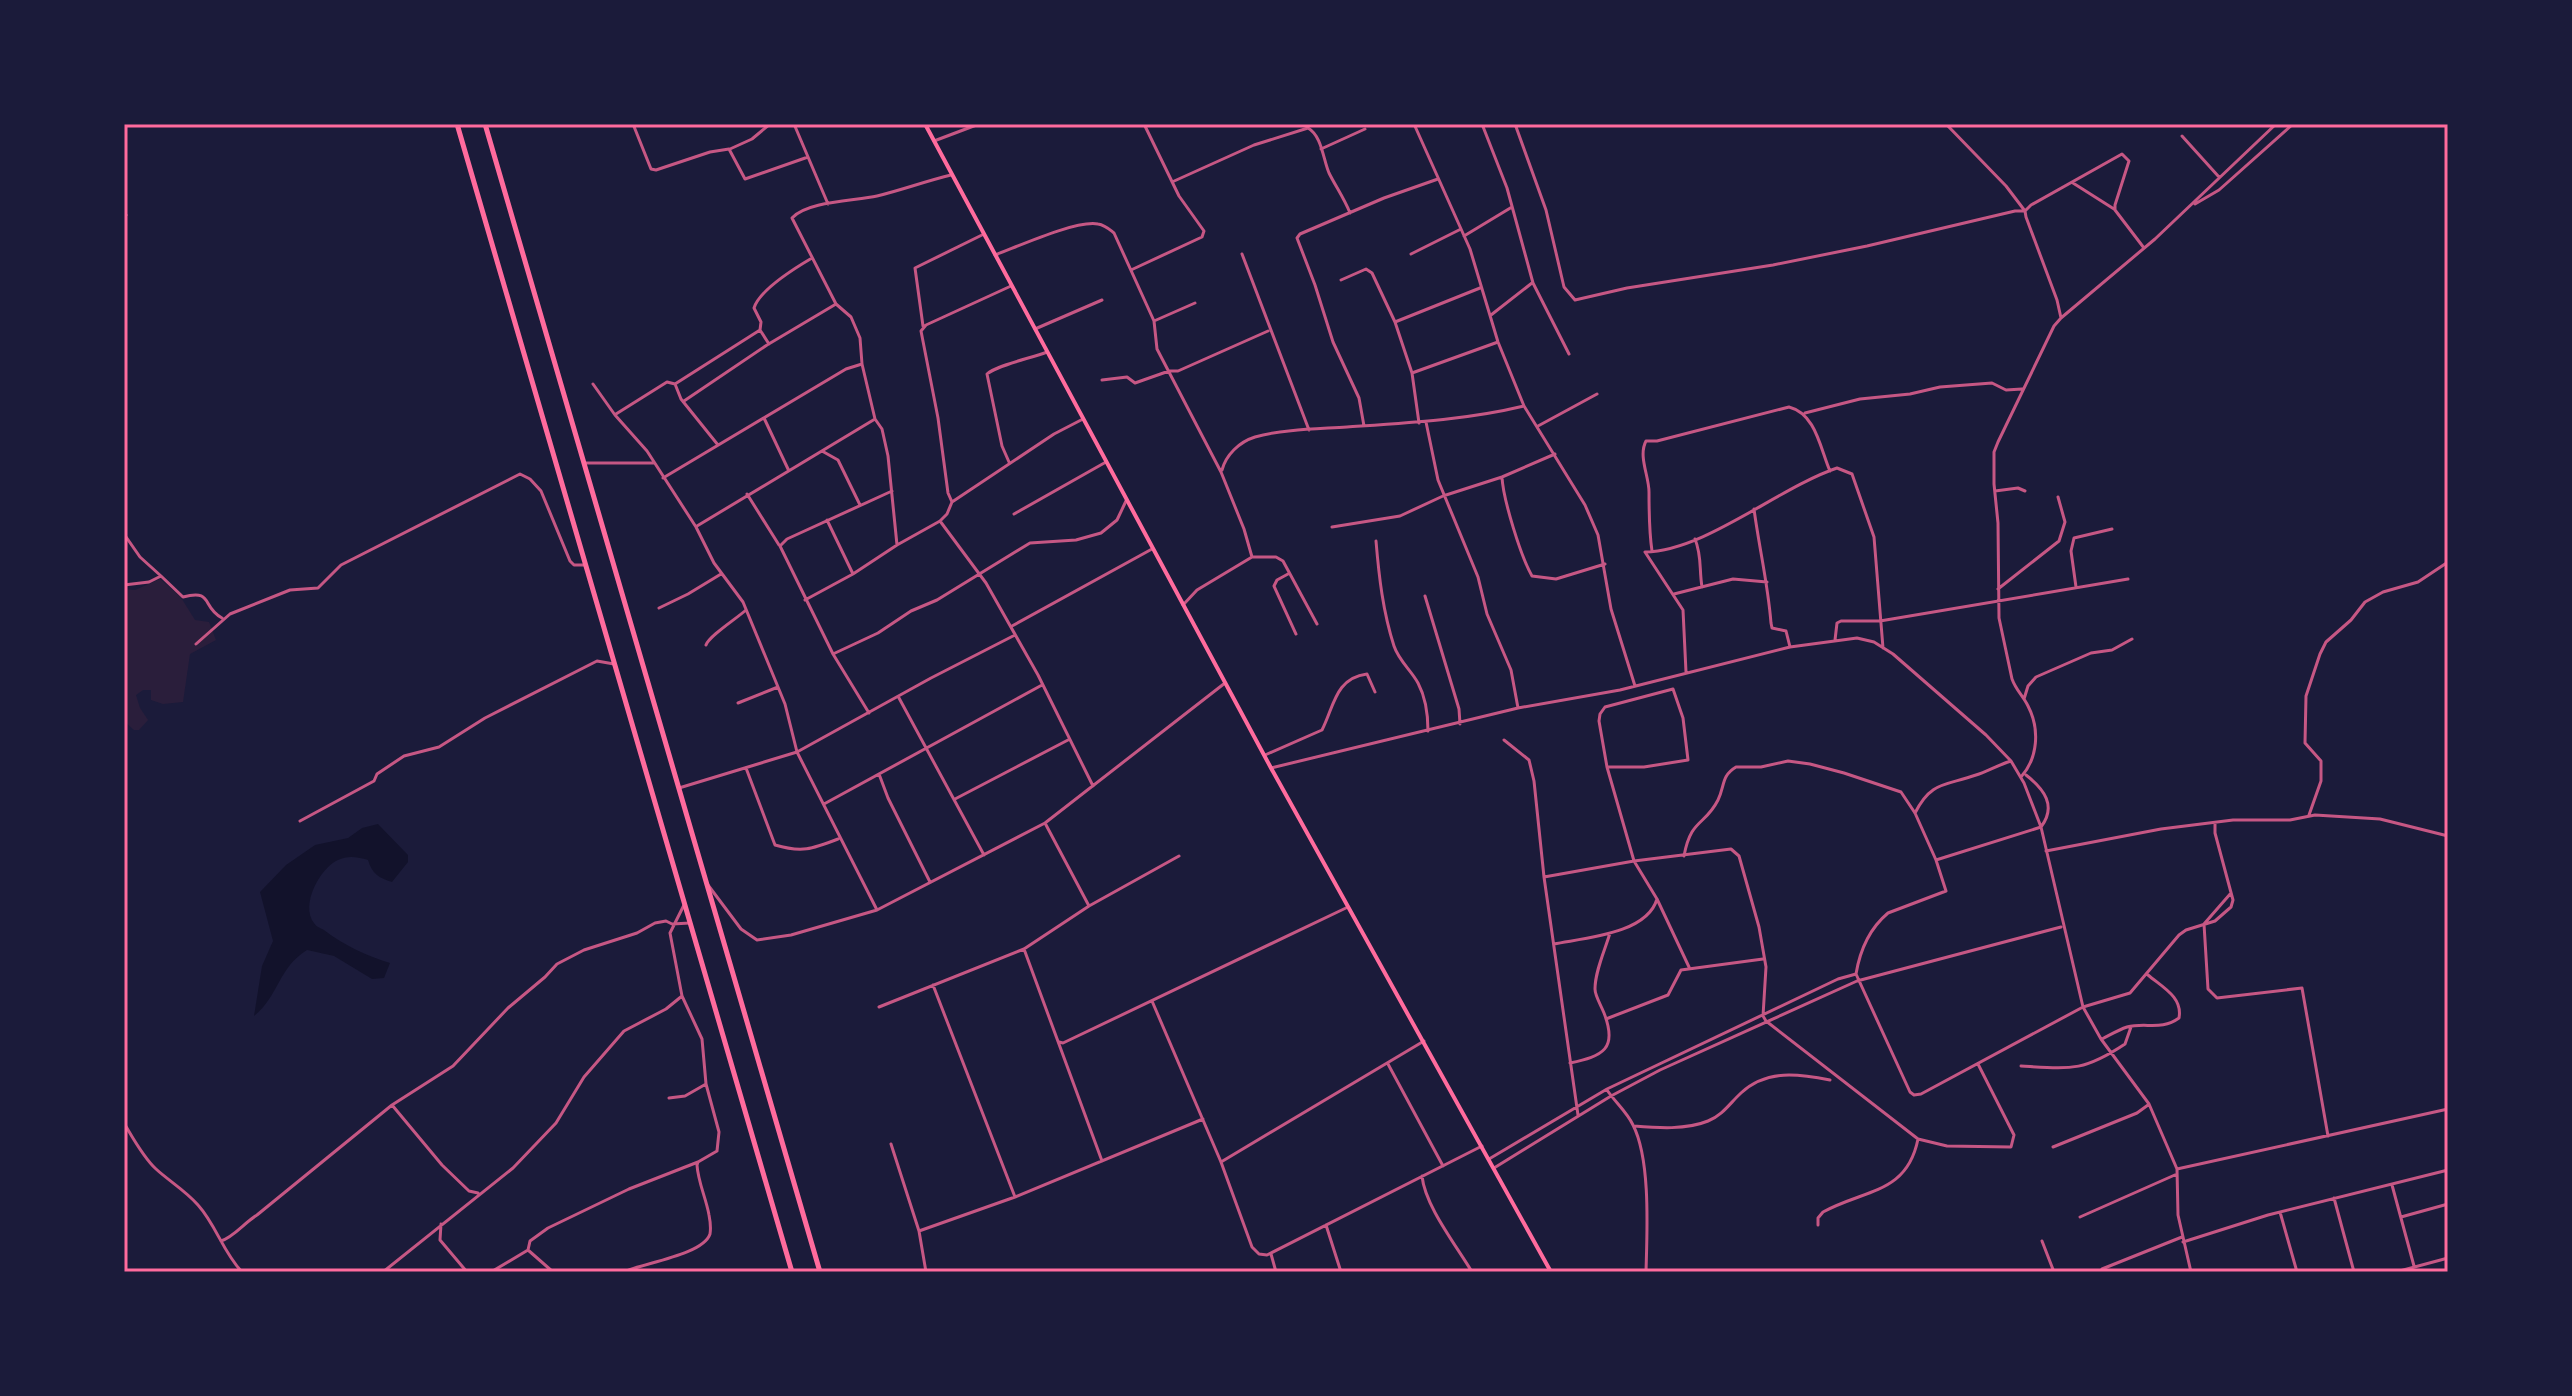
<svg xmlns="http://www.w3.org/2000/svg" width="2572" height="1396" font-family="Overpass,sans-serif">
	<rect width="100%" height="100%" fill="#1b1b3a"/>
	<path fill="#2a1e3b" d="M160 579 180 596 195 620 209 622 216 640 190 654 183 702 163 704 151 700V690H143L136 695 140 708 148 720 139 730H134L124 721V589L135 590Z"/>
	<path fill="#12122b" d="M378 824 408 855V862L392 882C379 878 372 874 368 860 358 857 348 855 338 860 320 868 300 905 314 923 316 927 321 928 324 930 345 946 365 955 390 963L384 978 372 979 334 956 307 950C278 968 279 996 254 1016L262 966 273 941 260 892 286 865 315 845 348 838 362 828Z"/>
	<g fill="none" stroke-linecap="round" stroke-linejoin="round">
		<path stroke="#c65784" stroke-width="3" d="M633 124 651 169 656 170 710 152 729 149 745 179 808 157
			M794 124 828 204
			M1414 124 1470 249 1498 342 1524 406 1585 505 1598 535 1611 609 1635 686
			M1482 124 1507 188 1533 283 1569 354
			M1515 124 1546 210 1564 287 1575 300 1627 288 1773 265 1867 246 2015 211H2025L2006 186 1946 124
			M2182 136 2219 177
			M934 141 979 124
			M730 149 752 139 770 124
			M1321 149 1365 129
			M1172 182 1254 145 1308 128C1322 136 1323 159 1329 173 1336 187 1344 198 1350 213
			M2073 183 2114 209
			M2195 204 2219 190 2293 124
			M124 216 126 215
			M1464 236 1512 207
			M1242 254 1309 430
			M1411 254 1461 229
			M995 255C1019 246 1076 220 1098 224 1105 225 1109 229 1114 233L1154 321 1157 349 1221 472 1244 529 1252 557
			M1131 270 1202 237 1204 231 1179 196 1144 124
			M1341 280 1366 269 1372 273 1395 322 1412 373 1419 423
			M1491 315 1532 283
			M2061 318 2057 300 2026 217 2025 211 2031 205 2122 154 2129 161 2115 205V210L2144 248
			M1154 321 1195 303
			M1395 322 1480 288
			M923 326 915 268 984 234
			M1035 329 1102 300
			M760 330 769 344
			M1412 373 1498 342
			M1102 380 1127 377 1135 383 1169 371H1178L1268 331
			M593 384 615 415 647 451 696 527 714 563 743 602 785 704 797 752 877 910
			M675 384 760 330 761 322 754 308C760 289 795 268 812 258
			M684 401 767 345 836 304
			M1805 413 1860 399 1910 394 1940 387 1992 383 2006 390 2022 389
			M616 414 667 382 675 384 681 399 718 445
			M764 418 788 469
			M1426 422 1438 480 1478 577 1487 614 1511 670 1518 708
			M1364 426 1359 398 1333 342 1315 285 1297 238 1300 234 1384 198 1438 179
			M1538 426 1597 394
			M822 451 838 460 860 505
			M1009 462 1002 446 987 374C997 365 1032 358 1047 352
			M586 463H654
			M1222 470C1226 455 1239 442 1255 437 1284 429 1317 429 1347 427 1407 423 1466 420 1524 406
			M1502 477C1503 499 1521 557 1532 576L1556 579 1605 564
			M663 478 846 369 862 364
			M1995 491 2018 488 2025 491
			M747 494 779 545
			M952 502 948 493 938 418 921 331 926 325 1011 286
			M1754 509C1759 547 1768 584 1771 623L1772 628 1786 631 1790 647
			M1014 514 1106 462
			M827 520 853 574
			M940 521 986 583 1038 675 1093 786
			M697 526 875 419
			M1332 527 1400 516 1443 496 1502 477 1555 454
			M124 534 140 557 161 576
			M1695 539C1702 556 1699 569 1702 587
			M1376 541C1379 577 1383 612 1394 646 1399 661 1411 670 1418 683 1426 698 1428 715 1428 731
			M897 545 888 456 882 429 875 419 862 364 860 338 851 317 836 304 792 218C807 201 855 201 877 196 902 190 926 181 951 175
			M1652 551C1649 531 1649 512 1649 492 1649 476 1638 456 1646 441H1657L1789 407C1816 414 1820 448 1830 471
			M1288 574 1277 580 1274 586 1296 634
			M124 585 149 582 161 576 183 597C214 589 201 607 222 618
			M2076 587 2071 551 2074 538 2112 529
			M1998 589 2059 541 2065 522 2058 497
			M1674 594 1733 579 1767 582
			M1425 596 1459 709 1460 724
			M805 600 853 574 897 545 940 521 947 514 952 502 1054 434 1083 419
			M1183 605 1197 590 1252 557H1276L1283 561 1317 624
			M659 608 688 594 721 574
			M1012 626 1152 549
			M1835 640 1837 623 1841 621H1880L2128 579
			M196 644 230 614 290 590 318 588 341 565 520 474 530 479 541 491 570 561 574 565H584
			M706 645C709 636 736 619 746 610
			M833 654 878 633 911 611 937 600 1030 543 1076 540 1101 533 1117 520 1126 501
			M1686 672 1683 610 1645 552C1705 551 1778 488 1837 468L1852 474 1874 537 1883 648
			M899 698 984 855
			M2024 699 2028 686 2036 677 2091 653 2112 650 2132 639
			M738 703 778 687
			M869 713 833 654 780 546 787 539 892 491
			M1504 740 1529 760 1534 781 1544 877 1578 1115
			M1265 755 1322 730C1334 707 1335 678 1367 674L1375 692
			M1607 767H1644L1688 760 1683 718 1673 689 1605 707 1600 714 1599 721 1607 767 1634 861 1657 899 1689 967
			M746 768 775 845C802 853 812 849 838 839
			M1271 768 1518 708 1620 690 1790 647 1857 638 1874 642 1893 654 1986 735 2011 761 2024 783 2041 827 2083 1007 2101 1039 2149 1104 2177 1169 2178 1215 2191 1272
			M879 774 888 798 930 882
			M2021 777C2038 758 2040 729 2028 706 2023 696 2016 690 2012 679L1999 618 1998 523 1994 484V452L1998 442 2054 326 2061 318 2155 239 2276 124
			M679 788 797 752 931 678 1015 635
			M955 799 1068 740
			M824 804 1042 685
			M1915 813C1931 781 1945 786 1976 775 1988 771 1998 765 2011 761
			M2309 815 2321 781V761L2305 743 2306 696 2320 654 2326 642 2351 620 2365 602 2383 592 2418 582 2448 562
			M300 821 374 781 377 774 404 756 439 747 485 718 597 661 614 664
			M1045 823 1089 906
			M2046 851 2161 829 2233 820H2290L2315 815 2380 819 2448 836
			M1684 856C1691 818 1705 826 1718 800 1725 786 1721 776 1736 767H1761L1788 761 1810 764 1844 773 1901 792 1915 813 1936 860 2041 827C2057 806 2044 789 2026 775
			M1936 860 1946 891 1888 913C1869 929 1860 950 1856 974L1910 1092 1914 1095 1921 1094 2083 1007 2130 993 2179 935 2186 930 2215 921 2231 907 2233 900 2215 833V823
			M1544 877 1634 861 1731 849 1739 856 1759 927 1766 967 1763 1016 1766 1021 1918 1139 1947 1146 2011 1147 2014 1135 1978 1064
			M708 885 741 929 757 940 791 935 877 910 1045 823 1225 683
			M2231 893 2204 924 2208 989 2217 998 2302 988 2328 1136
			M1554 944C1584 938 1647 934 1657 899
			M1024 949 1102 1161
			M933 985 1015 1197
			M1152 1001 1221 1162 1252 1247 1259 1254 1267 1255 1482 1146
			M879 1007 1024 949 1089 906 1179 856
			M1606 1019 1668 995 1681 970 1763 959
			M2102 1039C2110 1035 2118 1030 2127 1027 2146 1022 2161 1031 2179 1018 2183 997 2162 987 2148 975
			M1059 1042 1063 1043 1348 907
			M1570 1063C1603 1056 1618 1049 1604 1013 1601 1005 1595 996 1595 989 1595 971 1605 950 1610 933
			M1388 1064 1443 1166
			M2021 1066C2070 1069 2083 1072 2125 1044L2131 1027
			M1607 1090C1615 1102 1627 1112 1633 1125 1651 1160 1647 1233 1646 1272
			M669 1098 685 1096 706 1084
			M392 1105 453 1066 508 1008 545 977 557 964 584 950 637 933 655 923 666 921 672 924 690 923
			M124 1123C133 1138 143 1157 156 1169 169 1181 186 1191 198 1205 216 1225 223 1252 242 1272
			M1634 1126C1658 1128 1686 1130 1708 1121 1723 1115 1730 1103 1741 1093 1767 1069 1799 1074 1830 1080
			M891 1144 919 1231 926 1272
			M2053 1147 2137 1113 2148 1105
			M1489 1159 1607 1089 1838 979 1856 974
			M1221 1162 1424 1041
			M1494 1168 1611 1096 1660 1070 1857 981 2061 927
			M2177 1169 2448 1109
			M1422 1176C1425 1206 1456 1245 1472 1272
			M2392 1185 2414 1266
			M2334 1198 2354 1272
			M2280 1212 2297 1272
			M2080 1217 2177 1174
			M2401 1217 2448 1204
			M441 1224 440 1240 467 1272
			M1326 1225 1341 1272
			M1818 1225V1218L1823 1212C1865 1189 1907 1194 1918 1139
			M919 1231 1015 1197 1203 1119
			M221 1241C234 1237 244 1223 257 1215L392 1105 442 1165 469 1191 478 1193
			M2042 1241 2054 1272
			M2183 1242 2268 1215 2448 1170
			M528 1250 530 1241 548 1228 629 1189 698 1162
			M1271 1254 1276 1272
			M2102 1269 2182 1237
			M383 1272 513 1168 556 1123 584 1077 624 1031 666 1009 682 996 670 933 684 905
			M491 1272 528 1250 553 1272
			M624 1272C643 1263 703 1255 710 1234 711 1228 710 1220 709 1215 706 1198 698 1182 697 1165L698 1162 717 1151 719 1132 706 1084 702 1039 682 996
			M2396 1272 2448 1258"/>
		<path stroke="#ff6b9d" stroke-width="4" d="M925 124 1271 768 1551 1272"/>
		<path stroke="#ff6b9d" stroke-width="5" d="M457 124 792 1272
			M485 124 820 1272"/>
	</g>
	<rect width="2572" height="1396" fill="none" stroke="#1b1b3a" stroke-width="252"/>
	<rect x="126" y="126" width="2320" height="1144" fill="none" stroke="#ff6b9d" stroke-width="3"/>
</svg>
